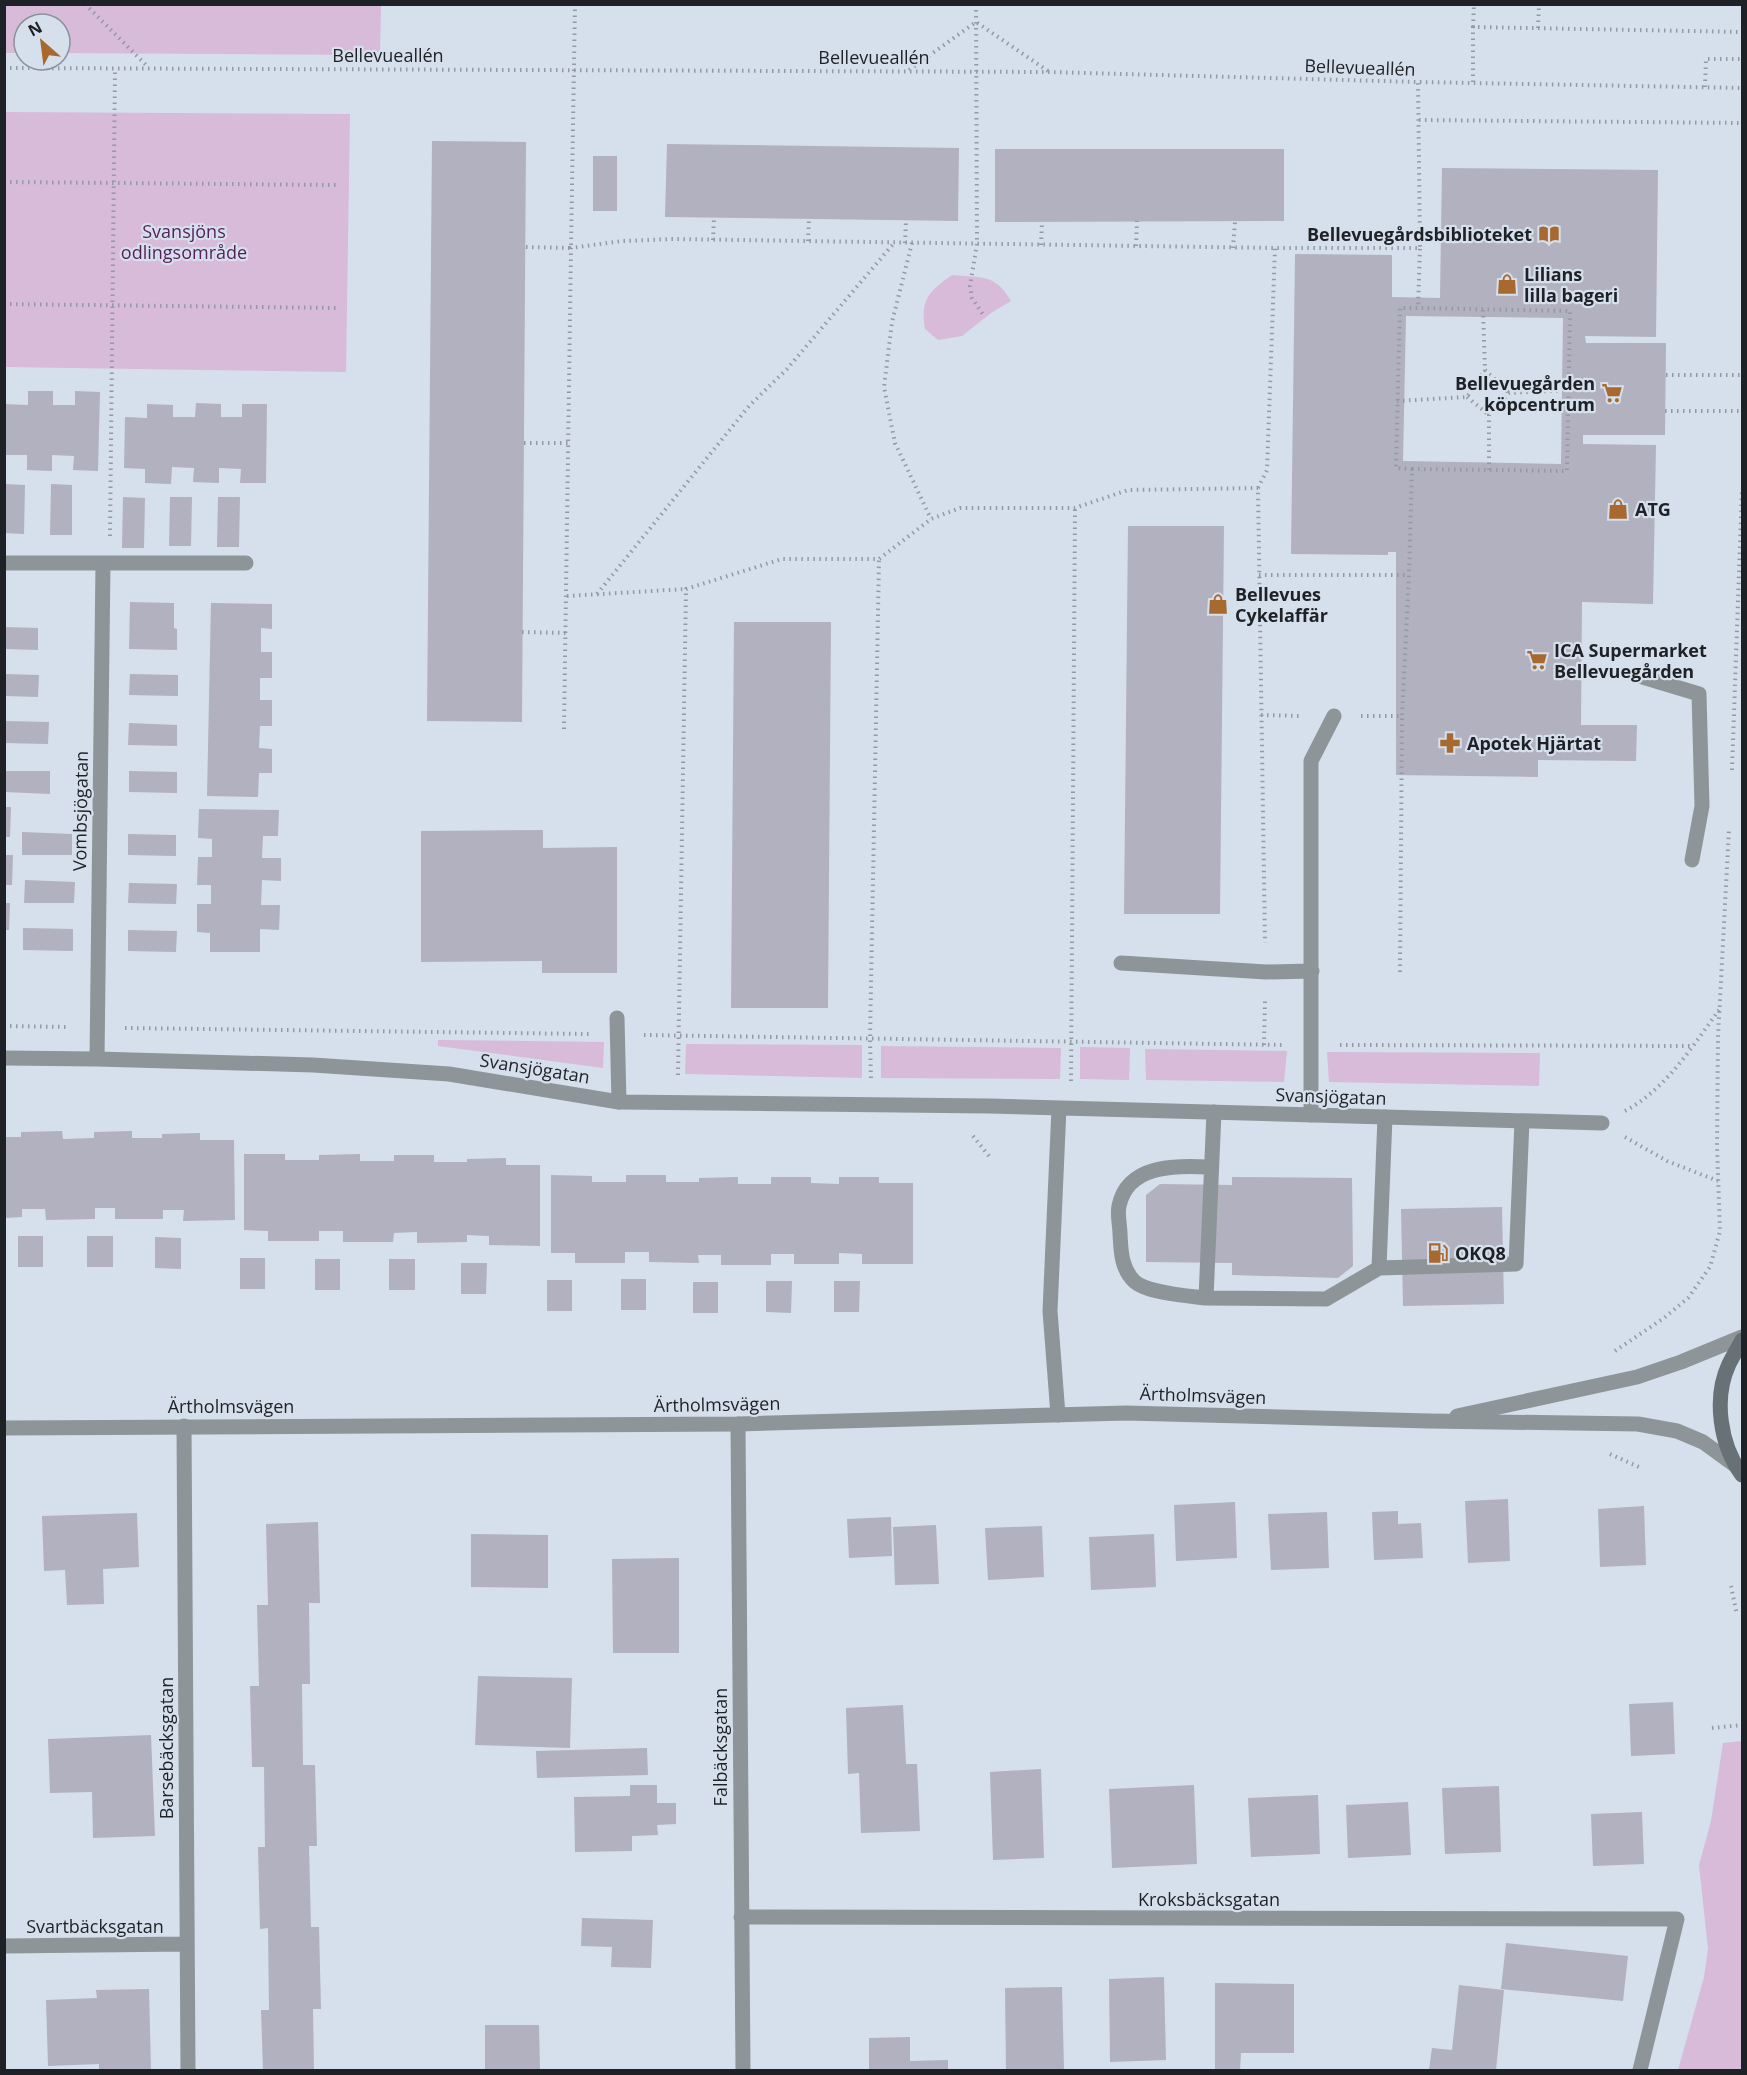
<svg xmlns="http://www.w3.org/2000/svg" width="1747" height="2075" font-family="'Open Sans',sans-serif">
	<rect width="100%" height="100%" fill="#d6dfec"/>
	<path fill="#d7bbd9" d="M5 4 381 5 380 55 60 53V24H24V53H5Z
		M5 112 350 114 346 372 5 367Z
		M952 275C981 278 995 273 1011 301L991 313 962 336 938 340 925 329C920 300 929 291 952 275Z
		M438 1040 604 1042 603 1068 438 1046Z
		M686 1044 862 1045V1078L685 1074Z
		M881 1046 1061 1048 1060 1079 881 1078Z
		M1080 1047 1130 1048 1129 1080 1080 1079Z
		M1145 1049 1287 1051 1284 1082 1146 1080Z
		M1327 1052 1540 1053 1539 1086 1329 1082Z
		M1742 1741V2070H1678L1704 1977 1708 1949 1699 1865 1711 1821 1723 1743Z"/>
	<path fill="#b2b1bf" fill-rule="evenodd" d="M432 141 526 142 522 722 427 721Z
		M667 144 959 148 958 221 665 217Z
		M995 149H1284V221L995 222Z
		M593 156H617V211H593Z
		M1442 168 1658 170 1656 337 1585 336 1586 343H1666L1665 435H1583V444L1656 445 1653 604 1582 602 1581 725H1637L1636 761 1538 760V777L1396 775V552H1388V555L1291 554 1295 254 1392 255V297L1440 298ZM1406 316 1563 318 1561 464 1403 461Z
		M28 391H53V405H75V391L100 392 98 471 73 470 74 456 52 455V471L27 470V455H4V404L28 405Z
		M196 403 221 404V417H242V404H267L266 483H240L241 469 219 468V483L193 482 194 468 172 467 171 484 145 483V469L124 468 125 417 147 418V404L173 405V417H195Z
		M4 484 25 485 24 534 4 533Z
		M51 484 72 485V535H50Z
		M123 497 145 498 144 548H122Z
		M170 497H192L191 546H169Z
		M218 497H240L239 547H217Z
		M1128 526H1224L1220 914H1124Z
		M130 602 174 603V628L177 629V650L129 649Z
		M211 603 272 604V629L261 628V652H272V678H260V700H272V726H260L259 748 272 749V773H259L258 797 207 796Z
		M734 622H831L828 1008H731Z
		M4 627 38 628V650L4 649Z
		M5 674 39 675 38 697 5 696Z
		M130 674 178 675V696L129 695Z
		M4 721 49 722 48 744 4 743Z
		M129 723 177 725V746L128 745Z
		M5 771H50V794L5 792Z
		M129 771 177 772V793L129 792Z
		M4 807H11L10 837H4Z
		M199 809 279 810 278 836H263L262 858H281V881L262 880 261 905H280L279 930 260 929V952H210V933L197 932V904H211V885H197L198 857H212V839L198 838Z
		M543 830V848L617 847V973H542V961L421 962V831Z
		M22 832 72 834V855H22Z
		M128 834 176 835V856L128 855Z
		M4 855H13L12 885H4Z
		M25 880 75 882 74 903H24Z
		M129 883 177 884 176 904 128 903Z
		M4 903H10L9 930H4Z
		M23 928 73 929V951L23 950Z
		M128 930 177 931 176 952 128 951Z
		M62 1131 63 1139 94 1138V1132L132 1131V1138H162V1134L200 1133V1140H234L235 1220 183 1221 184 1210H163V1219H115V1208H95V1219L46 1220 45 1209H22V1217L5 1218V1137H21V1132Z
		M244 1154H285V1160H319V1155L360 1154V1161H394V1155H434V1162H467V1159L506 1158V1165H540V1246L489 1245V1236L467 1235V1242L417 1243V1232L394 1233 393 1242H343V1231H319V1241H268V1231L244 1230Z
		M551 1175 592 1176V1182H626V1175H666V1182H699V1178L738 1177V1184H771V1177H811V1183L839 1184V1177H879V1183H913V1264H862V1254L839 1253V1264H794V1254H771V1265H721V1255H698L699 1263 649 1262V1252H625V1263H575V1253H551Z
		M1232 1177 1352 1178 1353 1266 1338 1278 1232 1275V1263L1146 1262V1195L1160 1184 1232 1185Z
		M1502 1207 1504 1304 1403 1306 1401 1209Z
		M18 1236H43V1267H18Z
		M87 1236H113V1267H87Z
		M155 1237 181 1238V1269L155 1268Z
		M240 1258H265V1289H240Z
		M315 1259H340V1290H315Z
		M389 1259H415V1290H389Z
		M461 1263H487L486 1294H461Z
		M621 1279H646V1310H621Z
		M547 1280H572V1311H547Z
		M766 1281H792L791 1313 766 1312Z
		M834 1281H860L859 1312H834Z
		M693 1282H718V1313H693Z
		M1508 1499 1510 1561 1468 1563 1465 1501Z
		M1235 1502 1237 1558 1176 1561 1174 1505Z
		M1644 1506 1646 1565 1600 1567 1598 1509Z
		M1398 1511V1524L1421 1523 1423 1558 1374 1560 1372 1512Z
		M1327 1512 1329 1568 1271 1570 1268 1514Z
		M137 1513 139 1567 103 1569 104 1604 67 1605 65 1570 44 1571 42 1516Z
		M891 1517 892 1556 849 1558 847 1519Z
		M318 1522 320 1603H309L310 1684H302L303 1765H315L317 1846H309L311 1927H319L321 2009H313L314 2070H263L261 2010H269L268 1928 260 1929 258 1847H265L264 1767H252L250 1686H259L257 1605H268L266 1524Z
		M936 1525 939 1584 895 1585 893 1527Z
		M1042 1526 1044 1577 988 1580 985 1528Z
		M471 1534 548 1535V1588L471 1587Z
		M1154 1534 1156 1587 1091 1590 1089 1537Z
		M679 1558V1653H613L612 1559Z
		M478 1676 572 1678 570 1748 475 1745Z
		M1673 1702 1675 1754 1631 1756 1629 1704Z
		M903 1705 906 1764H917L920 1831 861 1833 859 1773 848 1774 846 1708Z
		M151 1735 155 1836 93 1838 92 1792 50 1793 48 1739Z
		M647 1748 648 1775 537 1778 536 1751Z
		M1041 1769 1044 1858 993 1860 990 1772Z
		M630 1785H657V1803H676V1824L657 1825 658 1835 632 1836V1851L575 1852 574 1797 630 1796Z
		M1194 1785 1197 1864 1112 1868 1109 1789Z
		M1499 1786 1501 1852 1445 1854 1442 1788Z
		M1318 1795 1320 1854 1251 1857 1248 1798Z
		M1408 1802 1411 1855 1348 1858 1346 1805Z
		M1642 1812 1644 1864 1593 1866 1591 1814Z
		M582 1918 653 1920 651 1968 611 1967 612 1947 581 1946Z
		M1506 1943 1628 1956 1623 2001 1501 1989Z
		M1164 1977 1166 2060 1110 2062 1109 1979Z
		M1215 1983 1294 1984V2053H1241L1240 2070H1215Z
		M1459 1985 1504 1990 1496 2070H1429L1432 2048 1452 2050Z
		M1062 1987 1064 2070H1006L1005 1988Z
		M149 1989 151 2070H99V2064L48 2066 46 2000 97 1998 96 1990Z
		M485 2025H539L540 2070H485Z
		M910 2037V2061L948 2060V2070H869V2038Z"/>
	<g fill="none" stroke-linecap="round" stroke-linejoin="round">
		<path stroke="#949aa4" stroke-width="4" stroke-dasharray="1.5 4.5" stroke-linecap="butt" d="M85 4 148 67
			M976 4 977 244 970 286 972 298 984 316
			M1473 27 1474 4
			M1538 28 1539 4
			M4 68 1049 72 1418 82 1742 88
			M909 70 976 22 1048 71
			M1473 82V27L1742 32
			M1705 87 1706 59H1742
			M1419 120 1742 123
			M4 182 336 185
			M713 240 714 218
			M808 241 809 219
			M905 243 906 221
			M912 243 892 322 884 387 895 443 931 519
			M1041 245 1042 222
			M1136 246 1137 221
			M526 247 571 248 575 4
			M1233 248 1235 222
			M4 304 338 308
			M1483 310 1485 370 1509 393
			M1666 375H1742
			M1467 397 1489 415
			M1397 401 1467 397 1485 370
			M1665 411H1742
			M524 443H569
			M1412 469 1567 471 1570 311 1418 308
			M1489 470V415L1509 393 1569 390
			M1258 488 1267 470 1275 248
			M110 536 115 68
			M1259 575H1409
			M597 594 749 406 787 369 894 243
			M567 596 686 589
			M522 632 566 633
			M1261 715 1302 716
			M1361 716H1402L1409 575 1412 469 1396 468 1400 308H1418L1420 248
			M564 729 571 248 622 241 672 239 1275 248H1420L1418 82
			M1732 770 1742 489
			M1400 972 1402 716
			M4 1026 70 1027
			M125 1028 589 1034
			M644 1035 1285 1045
			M1264 1045 1265 999
			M1340 1045 1692 1046
			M678 1075 686 589 782 559H879L931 519 960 508H1075L1128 490 1258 488 1265 943
			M871 1078 870 1039 879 559
			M1071 1081 1075 508
			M1625 1111C1666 1089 1692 1047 1719 1010
			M973 1136 989 1156
			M1625 1137 1667 1161 1718 1181
			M1615 1351 1664 1318 1688 1298 1710 1267 1720 1231 1717 1146 1718 1037 1729 829
			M1610 1454 1639 1467
			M1731 1586 1737 1615
			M1712 1728 1742 1725"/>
		<path stroke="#8e9598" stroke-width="15" d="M1636 675 1699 694 1702 806 1692 860
			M1121 963 1266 972 1312 971
			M617 1018 619 1102
			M1214 1112 1206 1298 1326 1299 1379 1268
			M1311 1115V761L1334 716
			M1385 1117 1379 1268 1516 1264 1522 1121
			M1206 1298C1189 1296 1146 1293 1134 1281 1121 1268 1121 1251 1120 1234 1120 1225 1117 1215 1119 1206 1128 1163 1177 1166 1211 1167"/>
		<path stroke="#8e9598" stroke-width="15" d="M4 563H246
			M4 1058 97 1059 313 1065 449 1074 619 1102 989 1106 1602 1123
			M97 1059 103 563
			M1058 1415 1050 1311 1059 1108
			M738 1424 743 2070
			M184 1426 188 2070
			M741 1917 1677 1919 1640 2070
			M4 1946 186 1944"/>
		<path stroke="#8e9598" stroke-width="15" d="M1457 1416 1637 1377 1681 1362 1742 1337
			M4 1428 738 1424 1126 1413 1429 1421 1638 1424 1677 1431 1703 1442 1736 1466"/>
		<path stroke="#687276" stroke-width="15" d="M1742 1340C1738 1348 1733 1356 1729 1364 1713 1398 1720 1445 1742 1475"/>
	</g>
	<defs>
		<g id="library-bare" transform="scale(1.62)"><path d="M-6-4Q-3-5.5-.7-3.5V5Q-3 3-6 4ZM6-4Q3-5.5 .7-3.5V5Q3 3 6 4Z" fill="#a7692f" stroke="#d6dfec" stroke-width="2.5" paint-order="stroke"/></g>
		<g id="shop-bare" transform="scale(1.62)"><path d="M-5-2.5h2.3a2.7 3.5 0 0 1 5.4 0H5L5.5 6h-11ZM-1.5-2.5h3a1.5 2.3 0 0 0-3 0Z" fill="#a7692f" stroke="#d6dfec" stroke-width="2.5" paint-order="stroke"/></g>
		<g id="supermarket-bare" transform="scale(1.62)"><path d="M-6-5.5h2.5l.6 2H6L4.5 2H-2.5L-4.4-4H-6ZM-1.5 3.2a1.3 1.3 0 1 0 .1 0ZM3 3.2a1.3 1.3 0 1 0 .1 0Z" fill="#a7692f" stroke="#d6dfec" stroke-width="2.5" paint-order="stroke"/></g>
		<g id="pharmacy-bare" transform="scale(1.62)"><path d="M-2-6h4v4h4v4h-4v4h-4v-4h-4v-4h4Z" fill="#a7692f" stroke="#d6dfec" stroke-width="2.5" paint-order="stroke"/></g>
		<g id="fuel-bare" transform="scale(1.62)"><path d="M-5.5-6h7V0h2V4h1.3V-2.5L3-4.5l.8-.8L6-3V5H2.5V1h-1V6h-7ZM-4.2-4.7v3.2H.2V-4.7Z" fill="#a7692f" stroke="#d6dfec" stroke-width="2.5" paint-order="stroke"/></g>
	</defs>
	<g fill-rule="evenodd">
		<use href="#library-bare" x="1549" y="234"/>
		<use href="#shop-bare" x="1507" y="284"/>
		<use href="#supermarket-bare" x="1612" y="393"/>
		<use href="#shop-bare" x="1618" y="509"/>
		<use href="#shop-bare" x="1218" y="604"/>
		<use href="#supermarket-bare" x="1537" y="660"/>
		<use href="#pharmacy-bare" x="1450" y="743"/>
		<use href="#fuel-bare" x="1438" y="1253"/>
	</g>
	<g text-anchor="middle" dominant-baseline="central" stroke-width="4.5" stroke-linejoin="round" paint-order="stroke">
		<g font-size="18" fill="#1e2125" stroke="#d6dfec">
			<text x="388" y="55">Bellevueallén</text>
			<text x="874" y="57">Bellevueallén</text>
			<text transform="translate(1360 67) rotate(2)">Bellevueallén</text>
			<text transform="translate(80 811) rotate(-89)">Vombsjögatan</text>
			<text transform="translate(535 1068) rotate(9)">Svansjögatan</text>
			<text transform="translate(1331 1096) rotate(2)">Svansjögatan</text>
			<text transform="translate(1203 1395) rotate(2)">Ärtholmsvägen</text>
			<text transform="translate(717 1404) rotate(-1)">Ärtholmsvägen</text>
			<text x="231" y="1406">Ärtholmsvägen</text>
			<text transform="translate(720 1747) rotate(-90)">Falbäcksgatan</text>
			<text transform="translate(166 1748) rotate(-90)">Barsebäcksgatan</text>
			<text x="1209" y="1899">Kroksbäcksgatan</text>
			<text x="95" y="1926">Svartbäcksgatan</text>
		</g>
		<g font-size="18" fill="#541f59" stroke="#d6dfec">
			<text x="184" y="231">Svansjöns<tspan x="184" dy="21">odlingsområde</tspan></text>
		</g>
		<g font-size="18" font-weight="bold" fill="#1e2125" stroke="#d6dfec" text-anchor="start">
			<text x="1532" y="234" text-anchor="end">Bellevuegårdsbiblioteket</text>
			<text x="1524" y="274">Lilians<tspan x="1524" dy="21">lilla bageri</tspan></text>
			<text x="1595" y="383" text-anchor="end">Bellevuegården<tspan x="1595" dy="21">köpcentrum</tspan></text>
			<text x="1635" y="509">ATG</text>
			<text x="1235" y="594">Bellevues<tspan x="1235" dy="21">Cykelaffär</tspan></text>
			<text x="1554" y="650">ICA Supermarket<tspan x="1554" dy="21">Bellevuegården</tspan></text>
			<text x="1467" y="743">Apotek Hjärtat</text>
			<text x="1455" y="1253">OKQ8</text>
		</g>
	</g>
	<rect width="1747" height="2075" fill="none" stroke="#1e2125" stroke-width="12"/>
	<g transform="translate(42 42) rotate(332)"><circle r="28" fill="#d6dfec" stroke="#8c939c" stroke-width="1.5"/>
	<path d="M0-4.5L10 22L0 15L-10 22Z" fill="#a7692f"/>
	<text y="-9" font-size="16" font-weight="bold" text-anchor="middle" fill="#1e2125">N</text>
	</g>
</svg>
